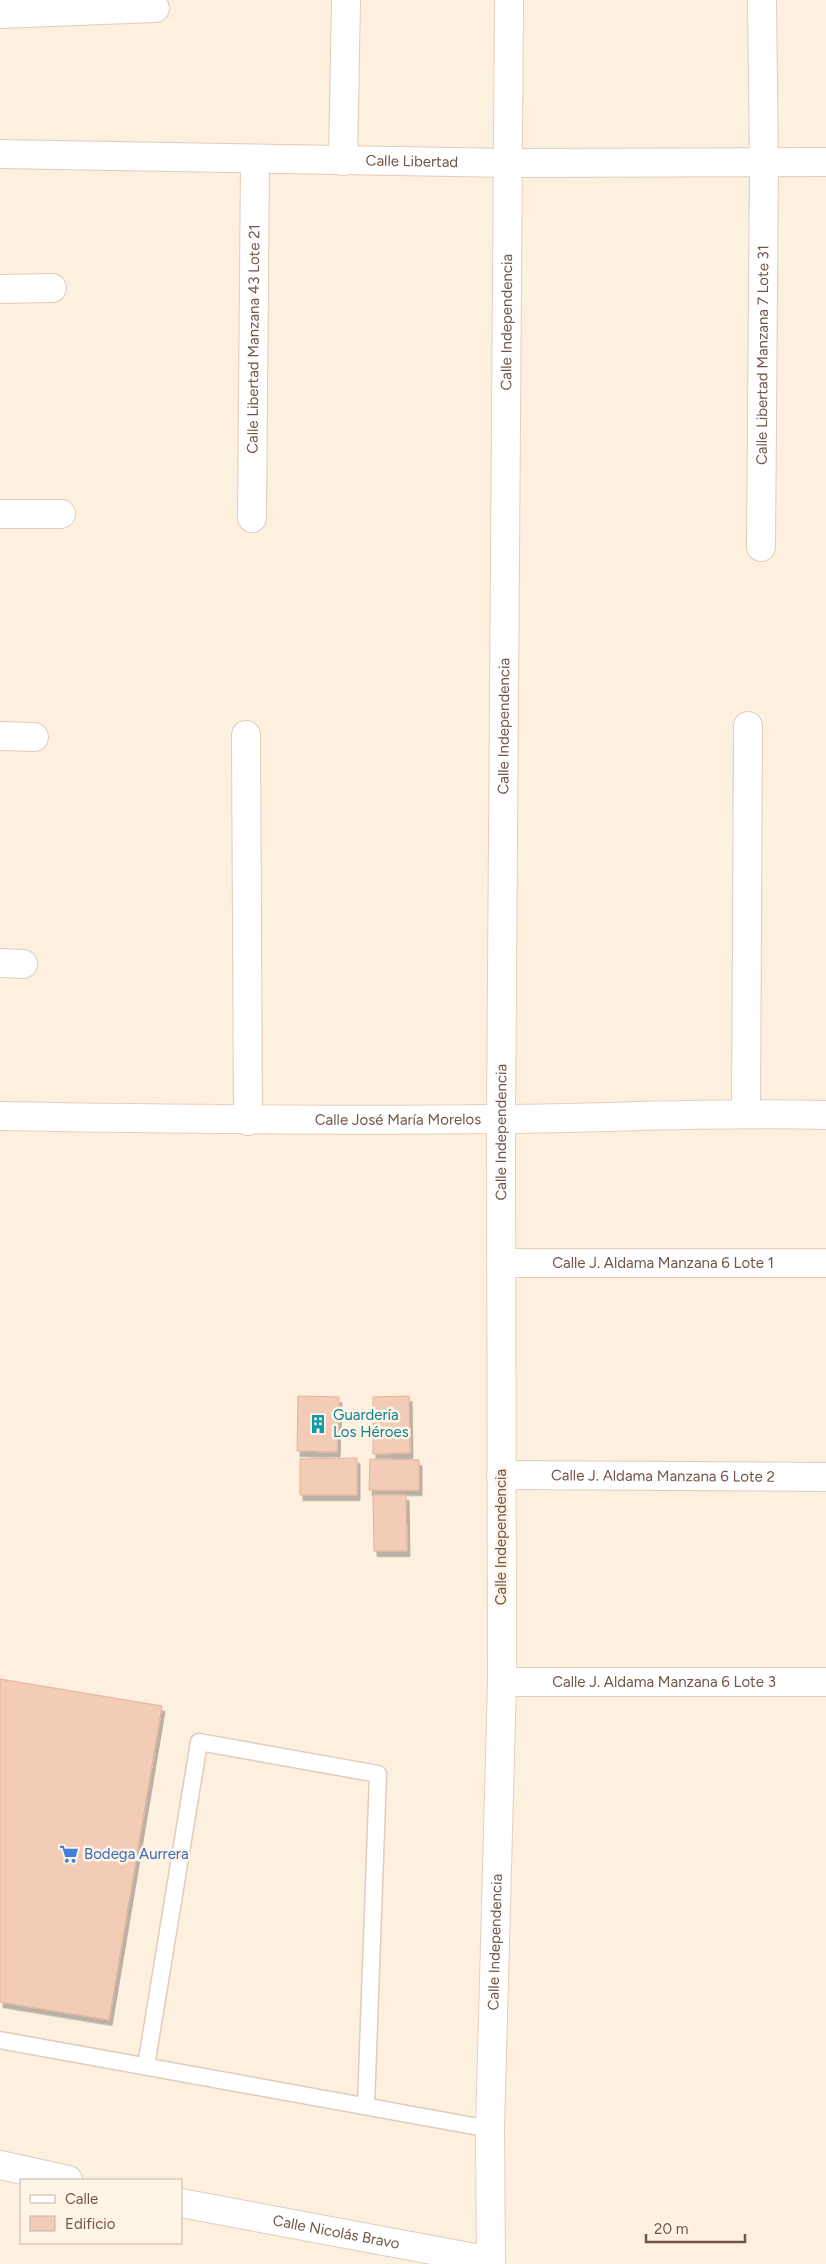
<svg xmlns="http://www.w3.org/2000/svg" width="826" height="2264" font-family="Figtree,sans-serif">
	<defs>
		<filter id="shadow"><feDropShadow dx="3" dy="5.5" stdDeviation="0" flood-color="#0004"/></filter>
	</defs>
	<rect width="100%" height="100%" fill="#fdf0df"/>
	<path fill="#f2ccb6" stroke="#e5b296" filter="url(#shadow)" d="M298 1396 339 1397 337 1452 297 1451Z
		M409 1396 410 1453 373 1454V1397Z
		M357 1458V1495H300V1459Z
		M370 1459 419 1460V1490H369Z
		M373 1495H406L407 1551H374Z
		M0 1679 162 1706 109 2020 0 2002Z"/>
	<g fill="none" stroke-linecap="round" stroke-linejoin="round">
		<g stroke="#e0ccbb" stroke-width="19">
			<path id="lane" d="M0 2040 490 2129
				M146 2066 199 1742 378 1774 366 2106"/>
		</g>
		<g stroke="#e0ccbb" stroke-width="30">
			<g id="street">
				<path d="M0 14 155 8"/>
				<path id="s1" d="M0 154 510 163 826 162"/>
				<path d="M343 161 346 0"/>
				<path d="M0 289 52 288"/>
				<path d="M0 514H61"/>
				<path id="s2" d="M252 518 255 159"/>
				<path id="s3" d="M761 547 764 163 762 0"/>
				<path d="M246 735 248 1121"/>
				<path d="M0 736 34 737"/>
				<path d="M0 963 23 964"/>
				<path d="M746 1113 748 726"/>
				<path id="s4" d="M501 1263H826"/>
				<path id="s5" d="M501 1475 826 1477"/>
				<path id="s6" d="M502 1682H826"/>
				<path d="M0 2165 68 2180"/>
				<path id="s7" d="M181 2203 491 2261"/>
			</g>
		</g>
		<g stroke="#e8cebb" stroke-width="30">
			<g id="secondary">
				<path id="s8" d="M0 1116C166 1119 332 1121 498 1119 608 1118 717 1112 826 1115"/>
				<path id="s9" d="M491 2264 490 2129 502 1682 501 1119 509 0"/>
			</g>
		</g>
		<use href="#lane" stroke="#fff" stroke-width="16"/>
		<use href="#street" stroke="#fff" stroke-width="28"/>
		<use href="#secondary" stroke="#fff" stroke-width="28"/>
	</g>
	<defs>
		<g id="building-bare" transform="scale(1.5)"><path d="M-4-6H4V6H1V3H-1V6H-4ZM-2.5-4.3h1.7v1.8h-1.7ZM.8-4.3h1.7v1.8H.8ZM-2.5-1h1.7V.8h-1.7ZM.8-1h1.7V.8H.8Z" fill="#0f9aa8" stroke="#fff4e6" stroke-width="2.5" paint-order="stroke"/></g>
		<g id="supermarket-bare" transform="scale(1.5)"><path d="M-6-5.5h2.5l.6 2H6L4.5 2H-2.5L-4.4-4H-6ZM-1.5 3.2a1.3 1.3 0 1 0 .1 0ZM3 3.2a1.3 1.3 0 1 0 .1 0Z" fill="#3f7fe0" stroke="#fff4e6" stroke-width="2.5" paint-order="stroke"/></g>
	</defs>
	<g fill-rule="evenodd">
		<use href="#building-bare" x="318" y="1424"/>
		<use href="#supermarket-bare" x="69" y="1854"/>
	</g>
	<g text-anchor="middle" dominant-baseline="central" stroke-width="5" stroke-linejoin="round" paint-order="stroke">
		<g font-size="15" fill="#735547" stroke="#fff4e6">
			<text stroke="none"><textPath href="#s1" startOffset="412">Calle Libertad</textPath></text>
			<text stroke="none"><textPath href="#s9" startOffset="1942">Calle Independencia</textPath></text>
			<text stroke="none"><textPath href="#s2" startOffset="179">Calle Libertad Manzana 43 Lote 21</textPath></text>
			<text stroke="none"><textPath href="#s3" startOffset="192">Calle Libertad Manzana 7 Lote 31</textPath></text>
			<text stroke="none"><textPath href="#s9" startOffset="1538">Calle Independencia</textPath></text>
			<text stroke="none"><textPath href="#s8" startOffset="398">Calle José María Morelos</textPath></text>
			<text stroke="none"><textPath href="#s9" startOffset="1132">Calle Independencia</textPath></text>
			<text stroke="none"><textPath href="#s4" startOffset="162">Calle J. Aldama Manzana 6 Lote 1</textPath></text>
			<text stroke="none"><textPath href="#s5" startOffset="162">Calle J. Aldama Manzana 6 Lote 2</textPath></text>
			<text transform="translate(501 1537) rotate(-90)">Calle Independencia</text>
			<text stroke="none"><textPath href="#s6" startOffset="162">Calle J. Aldama Manzana 6 Lote 3</textPath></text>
			<text stroke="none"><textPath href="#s9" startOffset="322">Calle Independencia</textPath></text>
			<text stroke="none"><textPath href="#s7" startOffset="158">Calle Nicolás Bravo</textPath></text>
		</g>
		<g font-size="15" fill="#0d838f" stroke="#fff4e6" text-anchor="start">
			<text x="333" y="1415">Guardería<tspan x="333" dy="17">Los Héroes</tspan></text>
		</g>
		<g font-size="15" fill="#366cbe" stroke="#fff4e6" text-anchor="start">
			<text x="84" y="1854">Bodega Aurrera</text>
		</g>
	</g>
	<rect x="20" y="2179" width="162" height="65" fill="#fff4e6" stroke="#c7b4a6"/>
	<rect x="30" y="2195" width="25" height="8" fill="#ffffff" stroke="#c7b4a6"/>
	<text x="65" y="2204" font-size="15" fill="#735547">Calle</text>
	<rect x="30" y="2216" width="25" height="15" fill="#f2ccb6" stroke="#c7b4a6"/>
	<text x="65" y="2229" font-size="15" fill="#735547">Edificio</text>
	<path d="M646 2234v8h99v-8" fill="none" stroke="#735547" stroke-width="2.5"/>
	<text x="654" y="2234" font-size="15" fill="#735547" stroke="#fff4e6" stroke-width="4" paint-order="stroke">20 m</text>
</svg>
